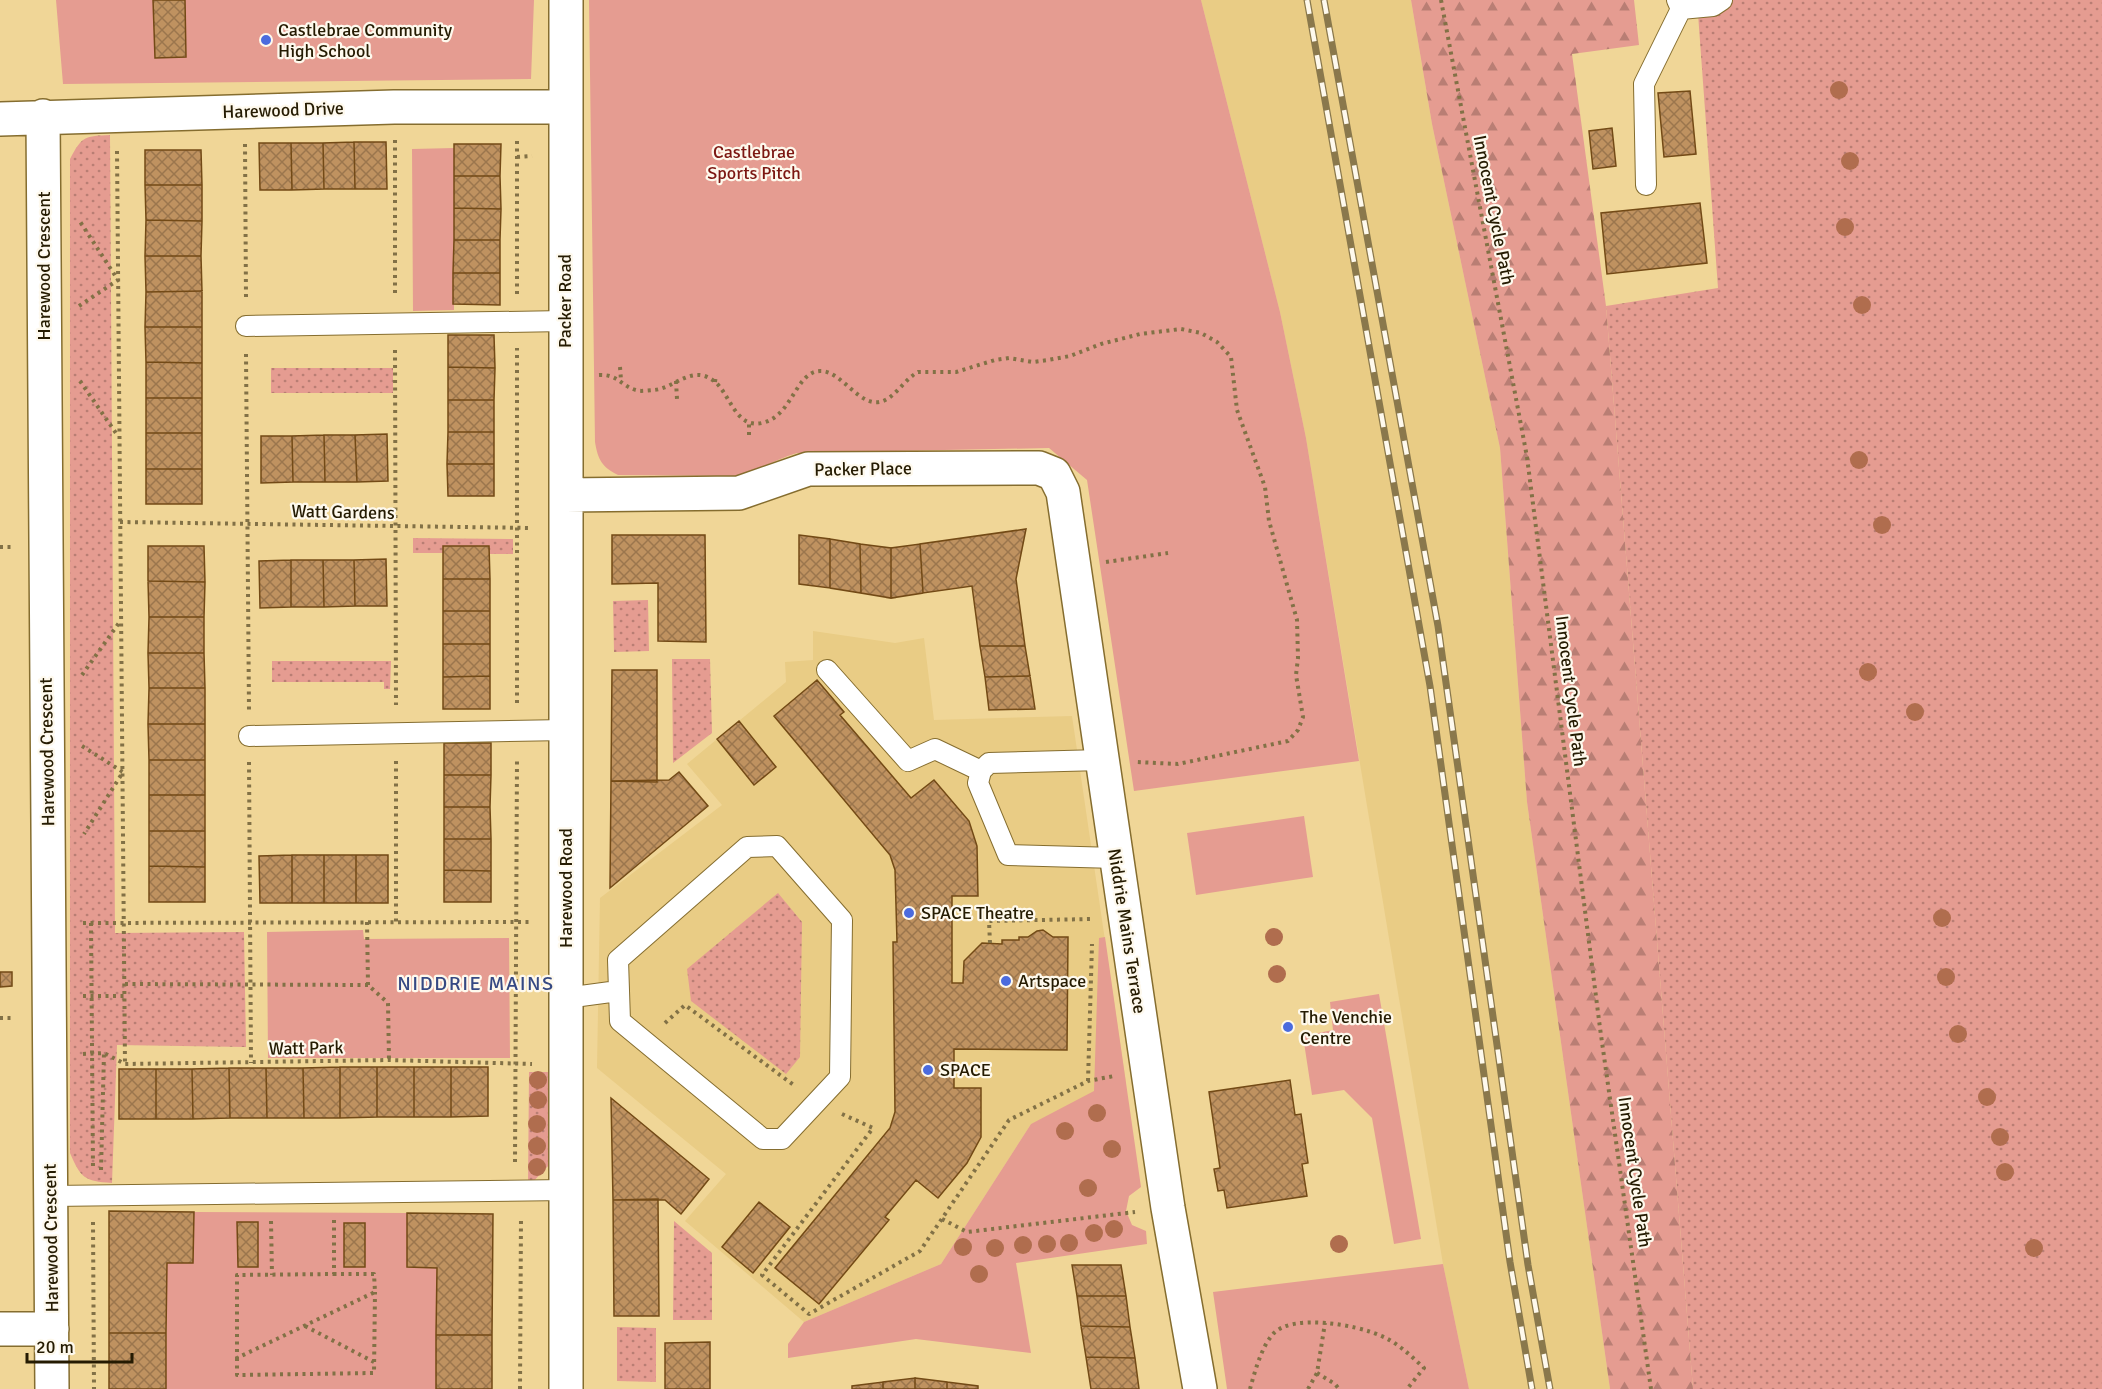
<svg xmlns="http://www.w3.org/2000/svg" width="2102" height="1389" font-family="Signika,sans-serif">
	<defs>
		<pattern id="grass-dots" width="8" height="8" patternUnits="userSpaceOnUse" patternTransform="scale(1.5)"><rect width="8" height="8" fill="#e59c91"/><path d="M2 2h.1M6 6h.1" fill="none" stroke="#b97e74" stroke-width="1.8" stroke-linecap="round"/></pattern>
		<pattern id="forest-firs" width="22" height="20" patternUnits="userSpaceOnUse" patternTransform="scale(1.5)"><rect width="22" height="20" fill="#e59c91"/><path d="M5 1l3.5 6h-7zM16 11l3.5 6h-7z" fill="#b97e74"/></pattern>
		<pattern id="building-cross-hatch" width="8" height="8" patternUnits="userSpaceOnUse" patternTransform="scale(1.5)"><rect width="8" height="8" fill="#bf9260"/><path d="M0 0l8 8M0 8l8-8" fill="none" stroke="#9b764d"/></pattern>
	</defs>
	<rect width="100%" height="100%" fill="#f0d697"/>
	<path fill="#e9cc85" d="M1201 0H1411L1432 124 1500 448 1527 802 1610 1389H1469L1443 1264 1306 438 1280 312Z
		M813 631 895 643 924 638 934 720 1072 716 1126 1083 1031 1124 941 1264 804 1322 685 1221 726 1174 597 1068 600 898 722 805 687 764 786 682 785 662 813 660Z"/>
	<path fill="url(#grass-dots)" d="M1697 0H2102V1389H1693L1606 306 1718 288Z
		M110 135 115 933 244 932 246 1047 117 1045 112 1183C84 1181 81 1178 70 1153V159C82 136 85 136 110 135Z
		M271 368H393V393H271Z
		M413 538 513 539V554H489V546H443V553H413Z
		M648 600 649 651 614 652 613 601Z
		M672 659H710L712 733 673 763Z
		M272 661H391L390 689H384V682H272Z
		M778 893 802 922 800 1057 786 1074 691 1001 687 969Z
		M529 1072H551L550 1164 528 1187Z
		M674 1221 712 1253V1320H673Z
		M617 1327 656 1328V1382L617 1381Z"/>
	<path fill="url(#forest-firs)" d="M1411 0H1634L1639 45 1572 54 1606 306 1693 1389H1610L1527 802 1500 448 1432 124Z"/>
	<path fill="#e59c91" d="M56 0H534L531 79 63 84Z
		M589 0H1201L1280 312 1306 438 1359 761 1134 791 1087 480 1049 448 797 453C775 459 757 472 734 476L618 475C602 467 598 460 595 442Z
		M454 148V310L413 311 412 149Z
		M1304 816 1313 877 1196 895 1187 833Z
		M363 930 364 939 509 938 510 1058H268L267 932Z
		M1105 937 1141 1187 1129 1196 1126 1211 1132 1225 1146 1231 1147 1244 1016 1263 1031 1353 916 1339 788 1358V1344L804 1322 941 1264 1031 1124 1094 1091 1099 938Z
		M1379 994 1421 1239 1394 1244 1372 1118 1344 1090 1312 1095 1303 1036 1333 1030 1330 1002Z
		M194 1212 407 1213V1267L437 1268 436 1389H166L167 1263H193Z
		M1443 1264 1469 1389H1227L1213 1292Z"/>
	<path fill="url(#building-cross-hatch)" stroke="#734a16" stroke-width="1.5" d="M153 0H185L186 57 155 58Z
		M1690 91 1696 154 1664 157 1658 93Z
		M1612 128 1616 166 1593 169 1589 131Z
		M354 142H386L387 189H355Z
		M354 142 355 189H324L323 143Z
		M259 143H291L292 190H260Z
		M291 143H323L324 189 292 190Z
		M454 144H501L500 176H454Z
		M145 150H201L202 185H145Z
		M454 176H500L501 209 454 208Z
		M145 185H202V221L146 220Z
		M1700 203 1707 263 1607 274 1601 213Z
		M454 208 501 209 500 240H454Z
		M146 220 202 221 201 256H145Z
		M454 240H500V273H453Z
		M145 256H201L202 291 146 292Z
		M453 273H500V305L453 304Z
		M202 291V327H145L146 292Z
		M145 327H202V363L146 362Z
		M448 335H494L495 368 448 367Z
		M146 362 202 363V398H146Z
		M448 367 495 368 494 400H448Z
		M146 398H202V433H146Z
		M448 400H494V432H448Z
		M448 432H494V464H447Z
		M146 433H202V469H146Z
		M387 434 388 481 357 482 355 435Z
		M324 435H355L357 482H325Z
		M324 435 325 482H293L292 436Z
		M261 436H292L293 482 261 483Z
		M447 464H494V496H448Z
		M146 469H202V504H146Z
		M1026 529 1016 579 1025 646H980L972 586 923 593 920 544Z
		M612 535H705L706 642 658 641V583L612 584Z
		M799 535 830 539V588L799 584Z
		M830 539 860 544 861 593 830 588Z
		M860 544 891 548V598L861 593Z
		M920 544 923 593 891 598V548Z
		M148 546H204L205 582 148 581Z
		M443 546H489L490 579H443Z
		M386 559 387 606H355L354 560Z
		M291 560V607L260 608 259 561Z
		M291 560H323L324 607H291Z
		M323 560H354L355 606 324 607Z
		M443 579H490V611H443Z
		M148 581 205 582 204 617H149Z
		M443 611H490V644H443Z
		M149 617H204V653H148Z
		M443 644H490V676L443 677Z
		M980 646H1025L1030 676 985 677Z
		M148 653H204L205 688H149Z
		M612 670H657V782L611 781Z
		M490 676V709H443V677Z
		M1030 676 1035 709 989 710 985 677Z
		M817 680 844 712 840 715 911 798 934 780 969 821 977 846 978 896H952V983H963L964 961 982 943 1002 944V940H1019V937H1028L1037 931 1043 930 1053 937H1068L1067 1050 954 1049V1088H981V1137L967 1163 938 1198 916 1180 885 1217 889 1220 819 1304 775 1268 890 1128 895 1112 893 942H897L895 870 890 855 774 716Z
		M149 688H205V724H148Z
		M739 721 776 767 754 785 717 739Z
		M148 724H205V760H149Z
		M444 743H491V775H444Z
		M149 760H205V795H149Z
		M679 772 708 806 610 888 611 781 669 780Z
		M444 775H491L490 807H444Z
		M149 795H205V831H149Z
		M444 807H490L491 839H444Z
		M149 831H205V867L149 866Z
		M444 839H491V871L444 870Z
		M292 855V903H260L259 856Z
		M292 855H324V903H292Z
		M324 855H356V903H324Z
		M356 855H388V903H356Z
		M149 866 205 867V902H149Z
		M444 870 491 871V902H444Z
		M0 972H12V986L0 987Z
		M340 1067V1118H304L303 1068Z
		M340 1067H377V1117L340 1118Z
		M377 1067H414V1117H377Z
		M414 1067H451V1117H414Z
		M451 1067H488V1116L451 1117Z
		M229 1068 230 1118 193 1119 192 1069Z
		M229 1068H266L267 1118H230Z
		M266 1068H303L304 1118H267Z
		M119 1069H156V1119H119Z
		M156 1069H192L193 1119H156Z
		M1290 1080 1295 1115 1301 1114 1308 1163 1302 1164 1307 1196 1227 1208 1224 1190 1218 1191 1214 1169 1220 1168 1209 1092Z
		M611 1098 709 1179 681 1214 665 1200H613Z
		M658 1199 659 1316H614L613 1200Z
		M759 1202 790 1227 753 1273 722 1247Z
		M109 1211 194 1212 193 1263H167L166 1333H109Z
		M407 1213 493 1214 492 1335H436L437 1268 407 1267Z
		M237 1222H258V1267H238Z
		M344 1223H365V1267H344Z
		M1072 1265H1121L1126 1296H1077Z
		M1077 1296H1126L1130 1327 1081 1326Z
		M1081 1326 1130 1327 1135 1358 1086 1357Z
		M109 1333H166V1389H109Z
		M436 1335H492V1389H436Z
		M710 1342V1389H665V1343Z
		M1086 1357 1135 1358 1139 1389H1091Z
		M915 1378 947 1382V1389H915Z
		M915 1378V1389H883V1382Z
		M883 1382V1389H852V1386Z
		M947 1382 978 1386V1389H947Z"/>
	<g fill="none" stroke-linecap="round" stroke-linejoin="round">
		<g stroke="#856d2f" stroke-width="22">
			<path id="service" d="M1681 9 1713 6 1722 0
				M1646 185 1644 84 1681 9 1677 0
				M246 326 565 321
				M827 670 908 761 935 749 981 771
				M249 736 566 730
				M1102 760 989 763 981 771 978 783 1008 855 1116 858
				M777 846 842 920 840 1077 782 1139H763L620 1021 618 960 747 847Z
				M566 998 618 991
				M51 1196 566 1190"/>
		</g>
		<g stroke="#856d2f" stroke-width="36">
			<path id="minor" d="M43 116 52 1389
				M0 119 394 107H565
				M566 495 739 493 808 469 1039 468 1054 474 1063 492 1168 1208 1200 1389
				M0 1329H52
				M566 1389V0"/>
		</g>
		<path stroke="#827146" stroke-width="4" stroke-dasharray="3 4.5" stroke-linecap="butt" d="M1441 0 1527 457 1600 1028 1651 1389
			M395 140V297
			M517 141V295
			M245 144 246 299
			M117 151 125 1064
			M517 157 532 156
			M79 306 118 280 79 220
			M395 350 396 705
			M246 354 249 710
			M620 367 621 380
			M599 375C618 374 621 386 636 390 640 392 649 390 654 390 675 388 692 364 714 381 730 393 735 429 762 423 793 416 795 372 820 371 842 370 860 410 883 401 896 396 905 379 918 372H956L995 360 1009 358 1033 362 1048 360 1070 356 1101 344 1140 334 1181 329 1201 333 1217 342 1231 357 1237 410 1265 487 1269 521 1297 620 1298 658 1296 675 1303 717 1298 730 1288 741 1178 764 1137 762
			M80 381 118 436
			M676 381 677 399
			M715 382 716 375
			M749 435V423
			M120 522 532 528
			M0 547H13
			M1106 562 1168 553
			M82 675 121 620
			M517 703V348
			M82 746 123 772 84 834
			M396 761V922
			M249 762 251 1063
			M367 922 368 985
			M83 923 532 922
			M91 923 93 1169
			M990 943 989 921 1092 919
			M125 984 368 985 388 1003 389 1060
			M83 996H125
			M0 1018H14
			M665 1023 685 1005 795 1086
			M83 1054 104 1053 125 1064 389 1060 532 1064
			M1088 1081 1092 944
			M842 1114 873 1128 762 1275 809 1314 920 1251 1009 1120 1088 1081 1114 1076
			M515 1162 517 759
			M101 1170 104 1053
			M942 1219 967 1232 1135 1212
			M334 1220V1274L237 1275V1358L375 1292 374 1274H334
			M271 1221 272 1275
			M93 1222 94 1389
			M305 1326 374 1362
			M237 1358V1375L374 1373 375 1292
			M1317 1373 1335 1384 1339 1389
			M520 1389 521 1218
			M1250 1389C1255 1371 1261 1348 1273 1334 1292 1313 1356 1325 1379 1335 1397 1342 1410 1355 1424 1368L1407 1389
			M1308 1389 1317 1373 1325 1323"/>
		<use href="#service" stroke="#fff" stroke-width="20"/>
		<use href="#minor" stroke="#fff" stroke-width="33"/>
		<g stroke="#8a784c" stroke-width="7">
			<path id="rail" d="M1307 0 1430 686 1510 1262 1532 1389
				M1324 0 1438 626 1528 1265 1550 1389"/>
		</g>
		<use href="#rail" stroke="#fef9ed" stroke-width="4.5" stroke-dasharray="14" stroke-linecap="butt"/>
	</g>
	<g fill="#b06d4e">
		<circle cx="1839" cy="90" r="9"/>
		<circle cx="1850" cy="161" r="9"/>
		<circle cx="1845" cy="227" r="9"/>
		<circle cx="1862" cy="305" r="9"/>
		<circle cx="1859" cy="460" r="9"/>
		<circle cx="1882" cy="525" r="9"/>
		<circle cx="1868" cy="672" r="9"/>
		<circle cx="1915" cy="712" r="9"/>
		<circle cx="1942" cy="918" r="9"/>
		<circle cx="1274" cy="937" r="9"/>
		<circle cx="1277" cy="974" r="9"/>
		<circle cx="1946" cy="977" r="9"/>
		<circle cx="1958" cy="1034" r="9"/>
		<circle cx="538" cy="1080" r="9"/>
		<circle cx="1987" cy="1097" r="9"/>
		<circle cx="538" cy="1100" r="9"/>
		<circle cx="1097" cy="1113" r="9"/>
		<circle cx="537" cy="1124" r="9"/>
		<circle cx="1065" cy="1131" r="9"/>
		<circle cx="2000" cy="1137" r="9"/>
		<circle cx="537" cy="1146" r="9"/>
		<circle cx="1112" cy="1149" r="9"/>
		<circle cx="537" cy="1167" r="9"/>
		<circle cx="2005" cy="1172" r="9"/>
		<circle cx="1088" cy="1188" r="9"/>
		<circle cx="1114" cy="1229" r="9"/>
		<circle cx="1094" cy="1233" r="9"/>
		<circle cx="1069" cy="1243" r="9"/>
		<circle cx="1047" cy="1244" r="9"/>
		<circle cx="1339" cy="1244" r="9"/>
		<circle cx="1023" cy="1245" r="9"/>
		<circle cx="963" cy="1247" r="9"/>
		<circle cx="995" cy="1248" r="9"/>
		<circle cx="2034" cy="1248" r="9"/>
		<circle cx="979" cy="1274" r="9"/>
	</g>
	<g fill="#4b6bde" stroke="#fef9ed" stroke-width="2">
		<circle cx="266" cy="40" r="6"/>
		<circle cx="909" cy="913" r="6"/>
		<circle cx="1006" cy="981" r="6"/>
		<circle cx="1288" cy="1027" r="6"/>
		<circle cx="928" cy="1070" r="6"/>
	</g>
	<g text-anchor="middle" dominant-baseline="central" stroke-width="4.5" stroke-linejoin="round" paint-order="stroke">
		<g font-size="18" fill="#251b02" stroke="#fef9ed" text-anchor="start">
			<text x="278" y="30">Castlebrae Community<tspan x="278" dy="21">High School</tspan></text>
			<text x="921" y="913">SPACE Theatre</text>
			<text x="1018" y="981">Artspace</text>
			<text x="1300" y="1017">The Venchie<tspan x="1300" dy="21">Centre</tspan></text>
			<text x="940" y="1070">SPACE</text>
		</g>
		<g font-size="18" fill="#251b02" stroke="#fef9ed">
			<text transform="translate(283 110) rotate(-2)">Harewood Drive</text>
			<text transform="translate(1494 210) rotate(79)">Innocent Cycle Path</text>
			<text transform="translate(44 266) rotate(-90)">Harewood Crescent</text>
			<text transform="translate(565 301) rotate(-90)">Packer Road</text>
			<text transform="translate(863 469) rotate(-1)">Packer Place</text>
			<text transform="translate(343 512) rotate(1)">Watt Gardens</text>
			<text transform="translate(1571 691) rotate(83)">Innocent Cycle Path</text>
			<text transform="translate(47 752) rotate(-91)">Harewood Crescent</text>
			<text transform="translate(566 888) rotate(-90)">Harewood Road</text>
			<text transform="translate(1127 931) rotate(81)">Niddrie Mains Terrace</text>
			<text transform="translate(306 1048) rotate(-1)">Watt Park</text>
			<text transform="translate(1635 1172) rotate(82)">Innocent Cycle Path</text>
			<text transform="translate(51 1238) rotate(-91)">Harewood Crescent</text>
		</g>
		<g font-size="18" fill="#7c1712" stroke="#fef9ed">
			<text x="754" y="152">Castlebrae<tspan x="754" dy="21">Sports Pitch</tspan></text>
		</g>
		<g font-size="20" letter-spacing="1.5" fill="#364983" stroke="#fef9ed">
			<text x="476" y="983">NIDDRIE MAINS</text>
		</g>
	</g>
	<path d="M27 1353v9h105v-9" fill="none" stroke="#251b02" stroke-width="3"/>
	<text x="36" y="1353" font-size="18" fill="#251b02" stroke="#fef9ed" stroke-width="4.5" paint-order="stroke">20 m</text>
</svg>
